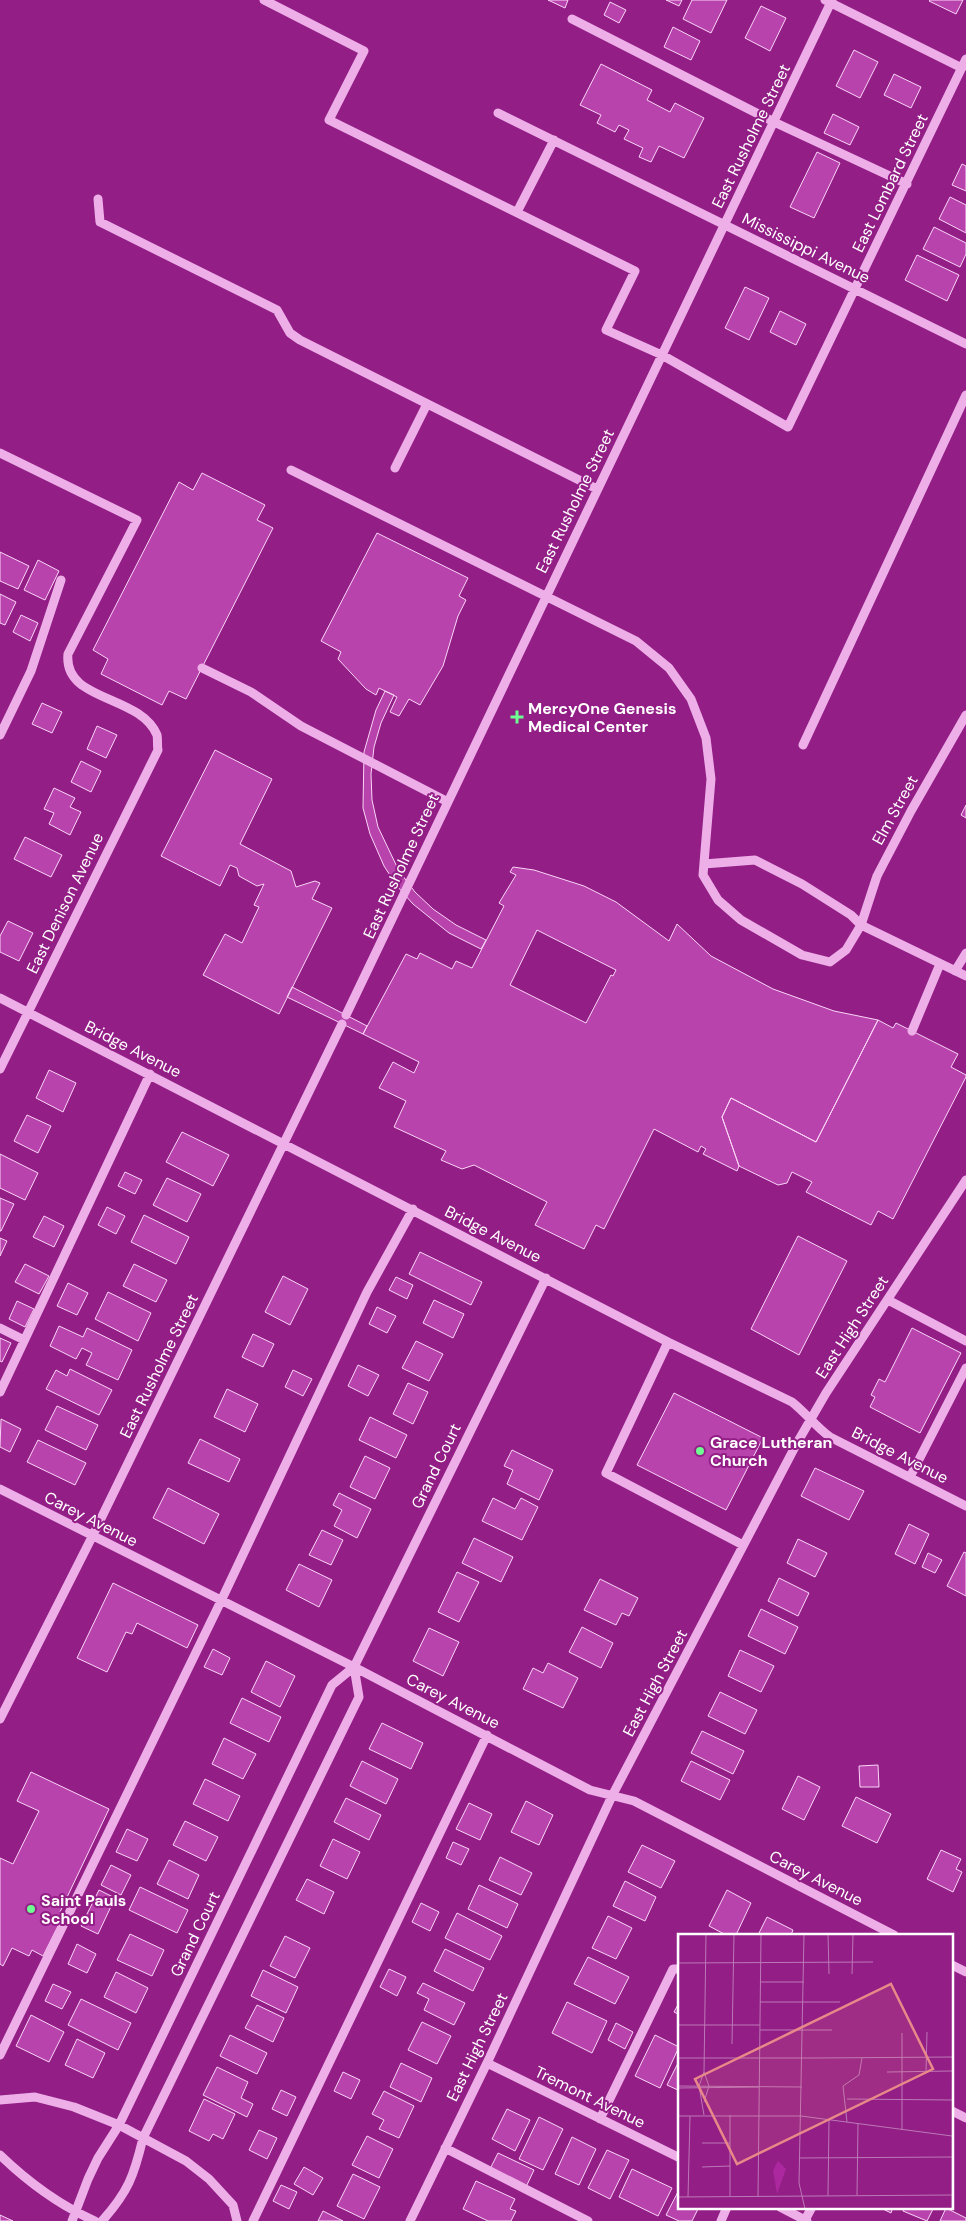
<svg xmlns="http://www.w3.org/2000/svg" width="966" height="2221" font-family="'DM Sans',sans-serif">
	<rect width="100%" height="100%" fill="#921e86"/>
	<path fill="#b843ac" stroke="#fad5f7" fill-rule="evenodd" d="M548 0H568L565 8Z
		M666 0H682L679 6Z
		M692 0H727L711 33 683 19Z
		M930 0H963L956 14 929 1Z
		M610 2 626 10 619 23 604 15Z
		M761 6 786 18 770 51 745 38Z
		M673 27 700 41 691 60 664 47Z
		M854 50 878 62 860 98 836 86Z
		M601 64 652 90 647 100 670 112 675 103 704 118 684 158 659 146 651 162 639 157 643 148 624 139 629 130 619 125 615 132 597 123 601 115 580 105Z
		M894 74 921 87 911 108 884 95Z
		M833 114 859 127 850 145 824 133Z
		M817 152 840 163 814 218 790 207Z
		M962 164 966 166V191L952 185Z
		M950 197 966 205V233L939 219Z
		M934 227 966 243V254L960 267 923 249Z
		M917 255 959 275 947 301 905 280Z
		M745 287 769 298 749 340 725 328Z
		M780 311 806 324 796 345 770 332Z
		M202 473 265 505 257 520 273 528 186 699 169 691 162 705 101 674 108 659 93 650 179 482 193 490Z
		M377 533 468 578 459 596 466 600 458 616 443 666 420 705 409 699 399 716 390 712 397 697 379 688 376 695 366 689 338 659 341 652 321 641Z
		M0 552 29 566 18 589 0 581Z
		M38 560 59 571 45 600 24 590Z
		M0 594 16 602 5 625 0 623Z
		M21 615 38 623 30 641 13 632Z
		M385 691 394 695 381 723 374 747 371 774 372 800 378 827 399 871 415 892 433 909 456 925 486 940 481 949 449 933 413 904 397 886 384 866 370 834 363 808 364 752 376 710Z
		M42 703 62 712 52 733 32 724Z
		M97 726 117 735 106 758 87 749Z
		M215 750 272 779 240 844 291 871 296 887 315 881 320 883 312 899 332 908 279 1014 203 975 225 934 242 943 259 907 254 905 264 884 257 886 239 876 237 868 230 865 220 886 161 856Z
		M81 761 101 771 91 792 71 782Z
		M54 788 75 798 70 807 81 812 70 835 49 824 54 813 44 809Z
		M966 805V818L961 815Z
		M25 837 62 855 51 877 14 859Z
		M513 867 534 870 584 886 616 902 669 941 677 924 711 956 773 989 834 1011 878 1020 816 1142 731 1098 722 1117 739 1166 737 1171 703 1154 706 1149 701 1146 698 1152 654 1129 604 1229 596 1225 584 1249 535 1225 547 1202 474 1165 462 1169 441 1160 446 1151 394 1127 406 1101 379 1088 393 1062 414 1073 419 1062 363 1034 406 954 417 959 420 953 452 969 456 961 472 968 504 906 499 903 516 875 510 872ZM537 930 616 970 613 976 611 975 586 1023 510 985Z
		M8 921 33 933 19 961 0 952V936Z
		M292 987 367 1026 363 1034 287 997Z
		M878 1020 893 1028 896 1023 958 1054 951 1067 966 1075V1077L893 1219 878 1211 871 1225 806 1192 812 1182 792 1172 787 1183 778 1185 739 1166 722 1117 731 1098 816 1142Z
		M49 1070 76 1083 63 1112 36 1098Z
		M27 1115 51 1126 38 1153 14 1141Z
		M182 1132 229 1155 213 1186 166 1162Z
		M0 1154 38 1173 25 1200 0 1188Z
		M125 1172 142 1180 135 1194 118 1186Z
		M167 1178 201 1194 187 1222 153 1205Z
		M0 1198 14 1204 1 1231H0Z
		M107 1207 125 1216 116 1234 98 1225Z
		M144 1215 189 1237 176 1264 131 1242Z
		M44 1216 64 1226 54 1247 33 1237Z
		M798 1236 847 1261 799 1355 751 1329Z
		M0 1238 7 1241 0 1256Z
		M420 1252 482 1282 471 1305 409 1274Z
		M25 1264 49 1276 39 1294 15 1282Z
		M134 1264 167 1280 156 1302 123 1286Z
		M283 1276 308 1289 290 1325 265 1312Z
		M396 1277 413 1285 407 1299 389 1290Z
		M68 1283 88 1293 77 1315 57 1306Z
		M108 1292 151 1313 138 1341 95 1319Z
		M434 1300 464 1314 453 1338 423 1323Z
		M17 1301 34 1309 25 1327 9 1319Z
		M377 1307 396 1316 387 1333 369 1324Z
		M59 1326 83 1337 87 1328 132 1350 118 1380 86 1365 92 1353 82 1348 76 1359 50 1346Z
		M912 1328 961 1353 920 1433 870 1407 875 1397 871 1395 879 1379 885 1382Z
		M253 1334 274 1344 263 1367 242 1357Z
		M0 1338 11 1343 2 1362 0 1361Z
		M416 1341 443 1354 429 1381 402 1368Z
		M358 1365 379 1375 368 1396 348 1386Z
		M70 1369 112 1390 99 1415 46 1389 56 1370 67 1376Z
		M293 1370 312 1379 303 1396 285 1387Z
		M408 1383 428 1392 413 1424 393 1414Z
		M227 1389 258 1404 245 1432 214 1417Z
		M674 1393 763 1438 726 1510 637 1465Z
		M57 1406 98 1425 86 1450 45 1430Z
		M370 1417 407 1435 396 1458 359 1440Z
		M1 1419 21 1429 10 1452 0 1447Z
		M200 1439 240 1459 229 1482 188 1463Z
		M38 1440 86 1463 75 1485 27 1462Z
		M512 1450 553 1470 539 1500 507 1484 513 1470 504 1466Z
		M365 1456 390 1468 375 1499 350 1487Z
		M815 1468 864 1491 849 1520 801 1496Z
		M168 1488 219 1514 204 1544 153 1518Z
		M339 1493 371 1509 357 1538 334 1526 342 1510 333 1505Z
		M493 1498 515 1509 521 1498 538 1507 522 1540 482 1521Z
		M909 1524 929 1534 915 1564 895 1554Z
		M322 1530 343 1540 331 1565 309 1555Z
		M474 1538 513 1557 501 1582 462 1563Z
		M798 1539 827 1553 815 1577 787 1563Z
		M964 1552 966 1553V1596L947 1586Z
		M928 1553 942 1560 935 1573 922 1567Z
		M299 1564 332 1580 319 1607 286 1590Z
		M457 1572 479 1582 459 1622 438 1612Z
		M779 1578 809 1593 798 1616 768 1601Z
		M600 1579 638 1598 629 1616 622 1613 616 1625 584 1610Z
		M113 1583 198 1625 187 1648 137 1623 132 1634 126 1632 107 1672 77 1658Z
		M761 1609 798 1627 785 1654 748 1636Z
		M582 1627 613 1643 601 1668 569 1652Z
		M429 1628 459 1642 443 1676 413 1661Z
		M213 1649 230 1658 222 1675 204 1667Z
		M740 1650 774 1666 761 1692 728 1676Z
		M266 1661 295 1676 280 1707 251 1692Z
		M548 1663 578 1678 563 1708 523 1689 533 1668 543 1673Z
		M720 1692 757 1710 745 1734 708 1716Z
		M242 1698 281 1717 269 1742 230 1723Z
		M382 1723 423 1743 411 1769 369 1749Z
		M702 1731 744 1751 733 1774 691 1753Z
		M224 1738 256 1754 243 1779 212 1764Z
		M362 1761 398 1779 386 1804 350 1786Z
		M691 1761 730 1780 720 1800 681 1781Z
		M878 1765 879 1787H860L859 1766Z
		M31 1772 109 1809 60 1912 64 1914 43 1956 32 1950 29 1956 12 1948 3 1966 0 1964V1858L13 1864 39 1811 17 1801Z
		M798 1776 820 1787 804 1820 782 1809Z
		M205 1779 240 1796 228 1821 193 1804Z
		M856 1797 891 1814 877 1843 842 1826Z
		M346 1798 381 1815 369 1840 334 1822Z
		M526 1801 553 1815 539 1845 511 1832Z
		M469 1803 492 1814 480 1840 456 1829Z
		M185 1821 218 1837 206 1861 173 1845Z
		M127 1829 148 1839 137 1861 116 1852Z
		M333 1839 360 1852 347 1879 320 1866Z
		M453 1842 469 1849 461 1865 446 1858Z
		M642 1845 675 1861 661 1888 628 1872Z
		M941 1850 961 1859 956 1869 962 1872 953 1892 927 1879Z
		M500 1857 532 1873 521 1895 489 1880Z
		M169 1860 199 1875 188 1899 157 1884Z
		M111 1865 131 1875 121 1895 101 1885Z
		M307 1879 334 1892 324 1914 296 1900Z
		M625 1881 656 1897 645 1921 613 1906Z
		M479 1885 518 1904 507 1928 468 1909Z
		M140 1887 188 1910 177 1933 129 1910Z
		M99 1890 115 1898 98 1934 81 1926Z
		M727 1890 751 1903 736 1935H726L709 1926Z
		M421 1903 439 1912 430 1931 412 1922Z
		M457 1913 502 1936 490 1960 445 1938Z
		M608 1916 632 1928 616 1959 592 1948Z
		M767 1917 793 1930 791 1935H758Z
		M130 1934 164 1950 152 1976 117 1960Z
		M285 1936 310 1948 295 1978 270 1966Z
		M77 1944 96 1954 87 1973 68 1964Z
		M445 1949 484 1968 473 1991 434 1971Z
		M588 1957 629 1977 615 2004 574 1984Z
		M389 1969 406 1977 397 1996 380 1987Z
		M263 1970 298 1987 286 2013 251 1996Z
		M116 1972 148 1988 136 2013 104 1997Z
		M423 1983 465 2003 454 2025 424 2010 429 1999 417 1993Z
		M53 1984 71 1992 62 2009 45 2001Z
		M81 1999 131 2023 118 2050 68 2025Z
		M680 2001V2015L674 2012Z
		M567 2002 607 2021 592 2053 552 2033Z
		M257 2005 284 2018 273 2042 245 2028Z
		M31 2015 64 2032 49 2062 16 2046Z
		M422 2022 451 2036 437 2064 408 2050Z
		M616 2023 633 2032 625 2049 608 2040Z
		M230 2035 267 2053 257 2074 220 2056Z
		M655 2035 679 2047 660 2088 635 2076Z
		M77 2039 105 2053 93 2078 65 2065Z
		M680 2059V2091L667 2085Z
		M401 2063 432 2078 421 2102 390 2087Z
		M217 2067 248 2082 241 2098 253 2104 247 2117 203 2095Z
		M343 2072 360 2080 351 2099 334 2091Z
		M281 2090 296 2097 287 2116 272 2109Z
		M384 2091 414 2106 399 2138 379 2129 384 2120 372 2114Z
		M204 2099 235 2114 223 2139 213 2134 209 2141 189 2131Z
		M507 2109 530 2120 515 2151 492 2139Z
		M539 2117 563 2129 543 2170 519 2159Z
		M259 2130 277 2138 267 2159 249 2150Z
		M367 2136 393 2149 379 2178 352 2165Z
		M572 2137 596 2149 579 2185 555 2174Z
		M607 2150 629 2160 610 2199 588 2188Z
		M498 2153 534 2170 526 2187 490 2169Z
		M304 2167 323 2178 313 2195 294 2184Z
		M632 2169 672 2188 658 2216 619 2197Z
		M353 2174 380 2187 364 2219 337 2206Z
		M476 2181 515 2199 510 2209 516 2211 511 2221H488L463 2209Z
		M281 2185 297 2192 289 2209 273 2201Z
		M680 2188V2207H699L692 2221H679L666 2215Z
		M879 2207H893L891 2213Z
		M904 2207H934L927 2221 903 2211Z
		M946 2208 966 2218V2221H940Z
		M323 2211 343 2221H318Z
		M0 2215 13 2221H0Z"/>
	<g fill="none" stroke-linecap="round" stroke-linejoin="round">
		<path stroke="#eeafe8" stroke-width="9" d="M264 0 364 51 329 120 635 271 606 330 662 355 788 427 966 59
			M825 0 962 68
			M572 19 774 122 907 184
			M498 113 966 344
			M98 199 100 222 277 310 290 333 300 340 597 489
			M517 212 554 140
			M0 453 137 520 68 654C63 702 140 694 157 735 158 739 157 746 158 750L0 1069
			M395 468 427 404
			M291 470 636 641 669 668 691 699 706 738 711 779 703 875 718 900 741 920 802 955 830 962 846 950 861 925 966 976
			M202 668 251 692 301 726 448 802
			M0 735 31 671 61 580
			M803 745 966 395
			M704 864 755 860 802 884 851 915 861 925 877 876 911 811 966 715
			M955 971 966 953
			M0 998 668 1342 792 1402C806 1413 816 1427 830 1437L966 1506
			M346 1015 832 0
			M912 1031 940 964
			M888 1300 966 1341
			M0 1328 24 1340
			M668 1342 606 1473 743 1545
			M0 1392 150 1074
			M910 1477 966 1368
			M0 1489 354 1667 590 1790 634 1801 894 1935
			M0 1719 92 1537 342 1024
			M952 1965 966 1972
			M0 2055 221 1601 367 1292 413 1209
			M487 2063 680 2158
			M0 2100 35 2097 74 2107 119 2125 186 2161 209 2179 233 2205 237 2221
			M952 2111 966 2118
			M600 2119 673 1969H680
			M445 2148 588 2221
			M0 2155C28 2182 59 2205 95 2221
			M780 2207 807 2221
			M805 2220 812 2207
			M72 2221 88 2179 98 2158 119 2125 332 1685 354 1667 546 1278
			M102 2221C128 2192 134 2176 143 2138L359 1697 354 1667
			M253 2221 487 1735
			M410 2221 487 2063 612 1796 797 1443 826 1393 966 1180
			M721 2221 727 2207"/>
	</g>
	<g fill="#6ffc93" stroke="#921e86" stroke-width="2">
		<path d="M514.5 709.5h5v5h5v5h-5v5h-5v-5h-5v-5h5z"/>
		<circle cx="700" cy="1451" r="5"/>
		<circle cx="31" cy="1909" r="5"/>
	</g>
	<g text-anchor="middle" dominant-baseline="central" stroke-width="4" stroke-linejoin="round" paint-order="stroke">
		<g font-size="16" fill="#fff" stroke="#921e86">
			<text transform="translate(751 136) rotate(-64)">East Rusholme Street</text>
			<text transform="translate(890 183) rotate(-64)">East Lombard Street</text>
			<text transform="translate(806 248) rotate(26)">Mississippi Avenue</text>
			<text transform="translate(575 501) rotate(-64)">East Rusholme Street</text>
			<text transform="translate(895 810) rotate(-61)">Elm Street</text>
			<text transform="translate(401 866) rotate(-65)">East Rusholme Street</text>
			<text transform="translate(65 903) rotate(-64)">East Denison Avenue</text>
			<text transform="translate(133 1049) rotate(27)">Bridge Avenue</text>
			<text transform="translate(493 1234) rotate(27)">Bridge Avenue</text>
			<text transform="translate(852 1327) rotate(-57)">East High Street</text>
			<text transform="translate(159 1366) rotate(-64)">East Rusholme Street</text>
			<text transform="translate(900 1455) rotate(27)">Bridge Avenue</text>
			<text transform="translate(436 1466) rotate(-64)">Grand Court</text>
			<text transform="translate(91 1519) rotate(27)">Carey Avenue</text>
			<text transform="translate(655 1683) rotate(-62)">East High Street</text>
			<text transform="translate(453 1701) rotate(27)">Carey Avenue</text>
			<text transform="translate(816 1878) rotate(27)">Carey Avenue</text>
			<text transform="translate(195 1934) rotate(-64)">Grand Court</text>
			<text transform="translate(477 2047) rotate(-64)">East High Street</text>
			<text transform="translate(590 2097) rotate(26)">Tremont Avenue</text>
		</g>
		<g font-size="16" font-weight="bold" fill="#fff" stroke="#921e86" text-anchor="start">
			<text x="528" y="708">MercyOne Genesis<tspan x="528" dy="18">Medical Center</tspan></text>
			<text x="710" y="1442">Grace Lutheran<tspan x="710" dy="18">Church</tspan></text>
			<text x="41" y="1900">Saint Pauls<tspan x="41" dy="18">School</tspan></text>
		</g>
	</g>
	<g transform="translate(678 1934)">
		<rect width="275" height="275" fill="#921e86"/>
		<path d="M100 227 108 235 99 260 95 236Z" fill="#ab289f"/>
		<path fill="none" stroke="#be78b6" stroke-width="1" d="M126 0 121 249 127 275M150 0 151 40M0 29 195 28M174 40 175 0M83 48H126M82 68H162M0 84 1 0M0 91H82M82 96H154M54 110 56 0M0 124H138M138 124 274 123M26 138 31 152 26 168M209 138 274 137M248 138 249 98M0 152 124 153M0 154 81 153M169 165 275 166M26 181 21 152 26 138 28 0M0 182H123L274 202M169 188 165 152 181 141 184 124M224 196V99M24 209H52M121 224 274 223M24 233 52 232M179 261 180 189M52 262V181M150 262 151 186M0 263 275 261M10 263 12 182M80 263 83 0M274 275 275 10"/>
		<path fill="#e88989" fill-opacity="0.15" stroke="#e88989" stroke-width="2.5" d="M213 50 255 135 59 230 17 145Z"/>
		<rect width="275" height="275" fill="none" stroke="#fff" stroke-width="2.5"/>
	</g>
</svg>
